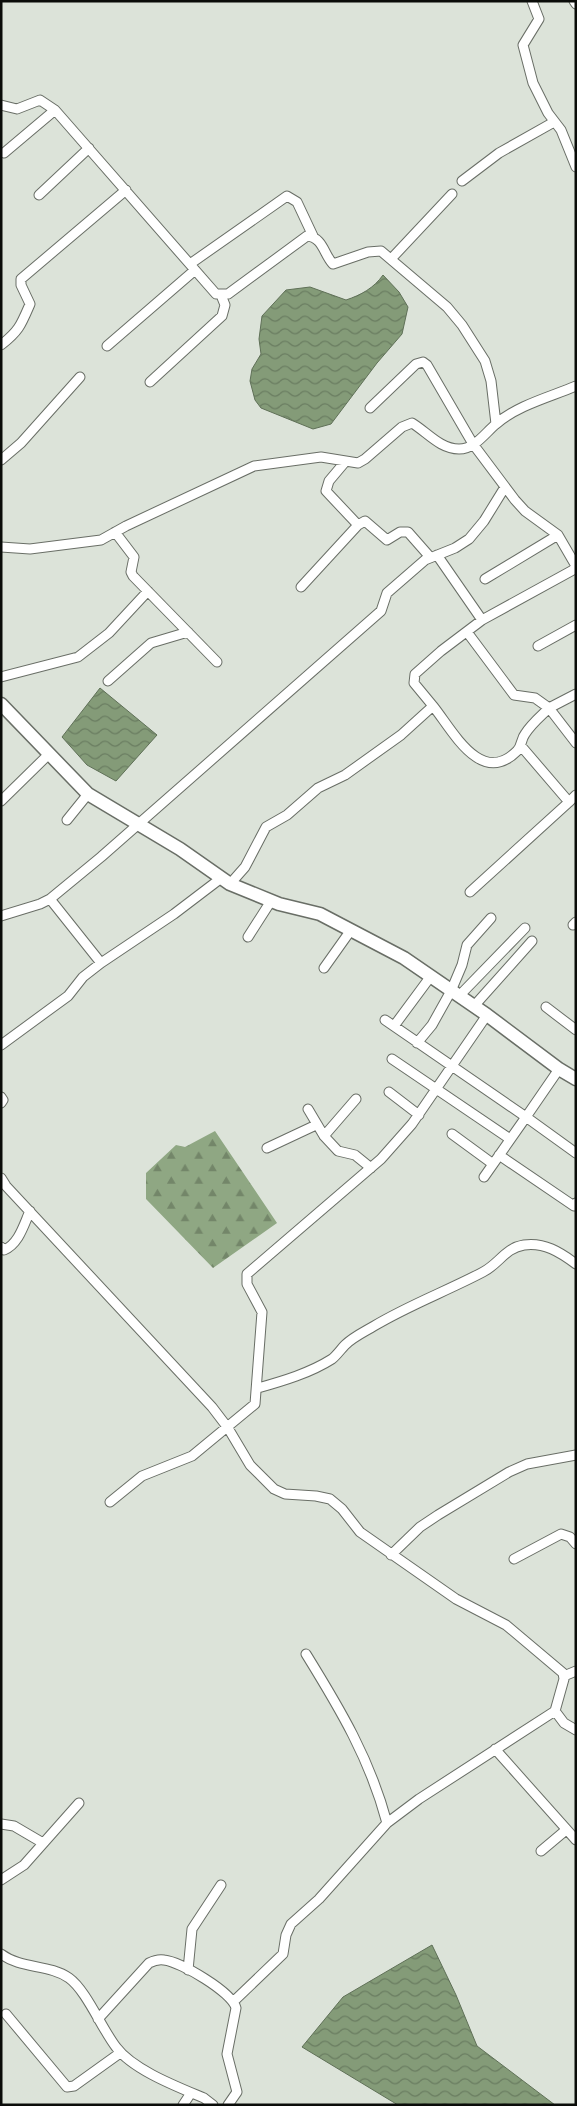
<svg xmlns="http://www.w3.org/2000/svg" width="577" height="2106" font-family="Merriweather,serif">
	<defs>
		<pattern id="forest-firs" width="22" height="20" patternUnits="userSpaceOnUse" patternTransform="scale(1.25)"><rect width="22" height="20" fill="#8fa783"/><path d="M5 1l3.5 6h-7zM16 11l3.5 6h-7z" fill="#738669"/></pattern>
		<pattern id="water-waves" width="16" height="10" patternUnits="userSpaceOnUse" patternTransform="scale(1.25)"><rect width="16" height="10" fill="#849b78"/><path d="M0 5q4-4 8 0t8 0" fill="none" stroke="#6a7d61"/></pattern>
	</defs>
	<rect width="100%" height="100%" fill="#dce3d9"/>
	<path fill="url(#forest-firs)" d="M215 1131 277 1223 213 1268 146 1199V1173L176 1145 185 1147Z"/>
	<path fill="url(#water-waves)" stroke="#5f7057" d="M383 275 399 292 408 307 402 334 377 363 331 424 313 429 261 408 255 400 250 381 252 369 261 354 259 339 262 316 286 290 310 287 346 300C361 295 374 288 383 275Z
		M100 688 157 735 116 781 87 765 62 737Z
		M432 1945 456 1995 477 2046 555 2105H398L302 2047 343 1997Z"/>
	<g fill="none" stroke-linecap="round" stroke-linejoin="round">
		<g stroke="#696e66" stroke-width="11">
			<path id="street" d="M532 1 539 19 523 45 533 83 548 113 561 130 576 167
				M574 1 576 4
				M1 105 17 109 40 100 55 110 216 294H228L307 236C323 237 324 255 333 264L368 252 381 251 447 307 462 325 485 361 491 381 496 424
				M4 153 55 110
				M462 181 499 153 554 122
				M39 195 89 148
				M391 259 452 194
				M190 264 287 196 297 202 313 236
				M1 345C19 331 21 325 30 304L21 285V279L126 190
				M107 346 195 270
				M150 382 222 316 225 305 221 295
				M1 460 21 443 80 377
				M358 525 365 521 387 540 400 532H408L430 557
				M115 532 134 557 131 572 133 576 217 662
				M1 547 30 549 101 540 126 526 254 466 321 457 358 463 365 459 402 427 412 423C427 432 440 449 459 449 475 449 485 433 496 424 518 405 550 397 576 386
				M437 555 482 620
				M485 579 558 535
				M301 587 358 525 326 491 329 481 345 462
				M538 646 576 625
				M1 677 78 657 109 633 148 591
				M108 681 151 643 188 632
				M576 694 549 708 576 743
				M433 706C453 731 481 787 517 751 522 746 521 739 525 734 531 724 541 716 549 708L535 698 514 695 467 632
				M521 746 569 802 576 795
				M1 801 49 754
				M67 820 88 794
				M230 884 245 867 266 827 287 815 318 788 345 775 401 735 433 706 414 683 415 674 441 651 482 620 573 570 576 566 558 535 525 511 515 500 473 444 427 365 423 362 416 364 370 408
				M470 892 569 802
				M50 899 101 963
				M1 916 40 904 50 899 101 857 381 611 387 593 425 560 455 548 469 539 484 521 505 487
				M573 925 576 922
				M248 937 271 901
				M324 968 351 930
				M459 996 525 928
				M474 1006 532 941
				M546 1007 576 1030
				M385 1020 526 1117 484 1177
				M394 1026 431 976
				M417 1043 432 1025 451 991 462 965 467 945 491 918
				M1 1045 68 996 83 977 101 963 174 914 220 879
				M392 1059 510 1139
				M559 1069 526 1117 576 1153
				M389 1092 419 1115
				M1 1097 3 1100 1 1103
				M308 1109 324 1136 338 1151 355 1155 371 1168
				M452 1134 493 1164
				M324 1136 356 1099
				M267 1148 316 1125
				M499 1155 574 1206 576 1203
				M1 1178 6 1186 212 1407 228 1428 250 1465 274 1489 285 1494 316 1496 330 1499 342 1509 360 1532 456 1599 506 1625 563 1673 564 1679 555 1711 564 1723 576 1730
				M1 1247 4 1250C19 1244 24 1224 30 1211
				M258 1388C283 1381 310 1373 332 1359 337 1355 341 1349 345 1345 353 1337 364 1332 374 1326 409 1305 447 1291 483 1272 499 1264 505 1248 524 1245 544 1242 560 1252 576 1264
				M110 1502 142 1476 192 1456 255 1404 262 1312 247 1284V1274L381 1159 412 1124 487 1015
				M391 1555 420 1527 438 1515 509 1472 527 1464 576 1455
				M514 1559 561 1534 570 1537 576 1544
				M306 1654C340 1709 370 1759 387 1823
				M564 1676 576 1671
				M495 1749 576 1840
				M1 1824 14 1826 43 1843
				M541 1851 566 1830
				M1 1880 24 1865 79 1803
				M1 1954C21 1969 49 1964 69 1978 86 1990 102 2029 116 2047 133 2070 178 2087 204 2098L213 2105
				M188 1970 192 1929 221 1885
				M234 2001 283 1954 286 1935 291 1924 319 1899 387 1823 419 1799 555 1711
				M6 2014 67 2087 74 2086 120 2053
				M98 2019 149 1963C153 1961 158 1959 164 1960 181 1962 232 1992 236 2008L227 2054 237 2092 228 2105
				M183 2105 191 2093"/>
		</g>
		<g stroke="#696e66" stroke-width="15">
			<path id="secondary" d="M1 704 88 794 180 849 230 884 279 904 320 914 404 958 487 1015 559 1069 576 1079"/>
		</g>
		<use href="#street" stroke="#fff" stroke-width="9"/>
		<use href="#secondary" stroke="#fff" stroke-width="12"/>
	</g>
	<rect width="577" height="2106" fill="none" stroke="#0a0c09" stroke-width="5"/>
</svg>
